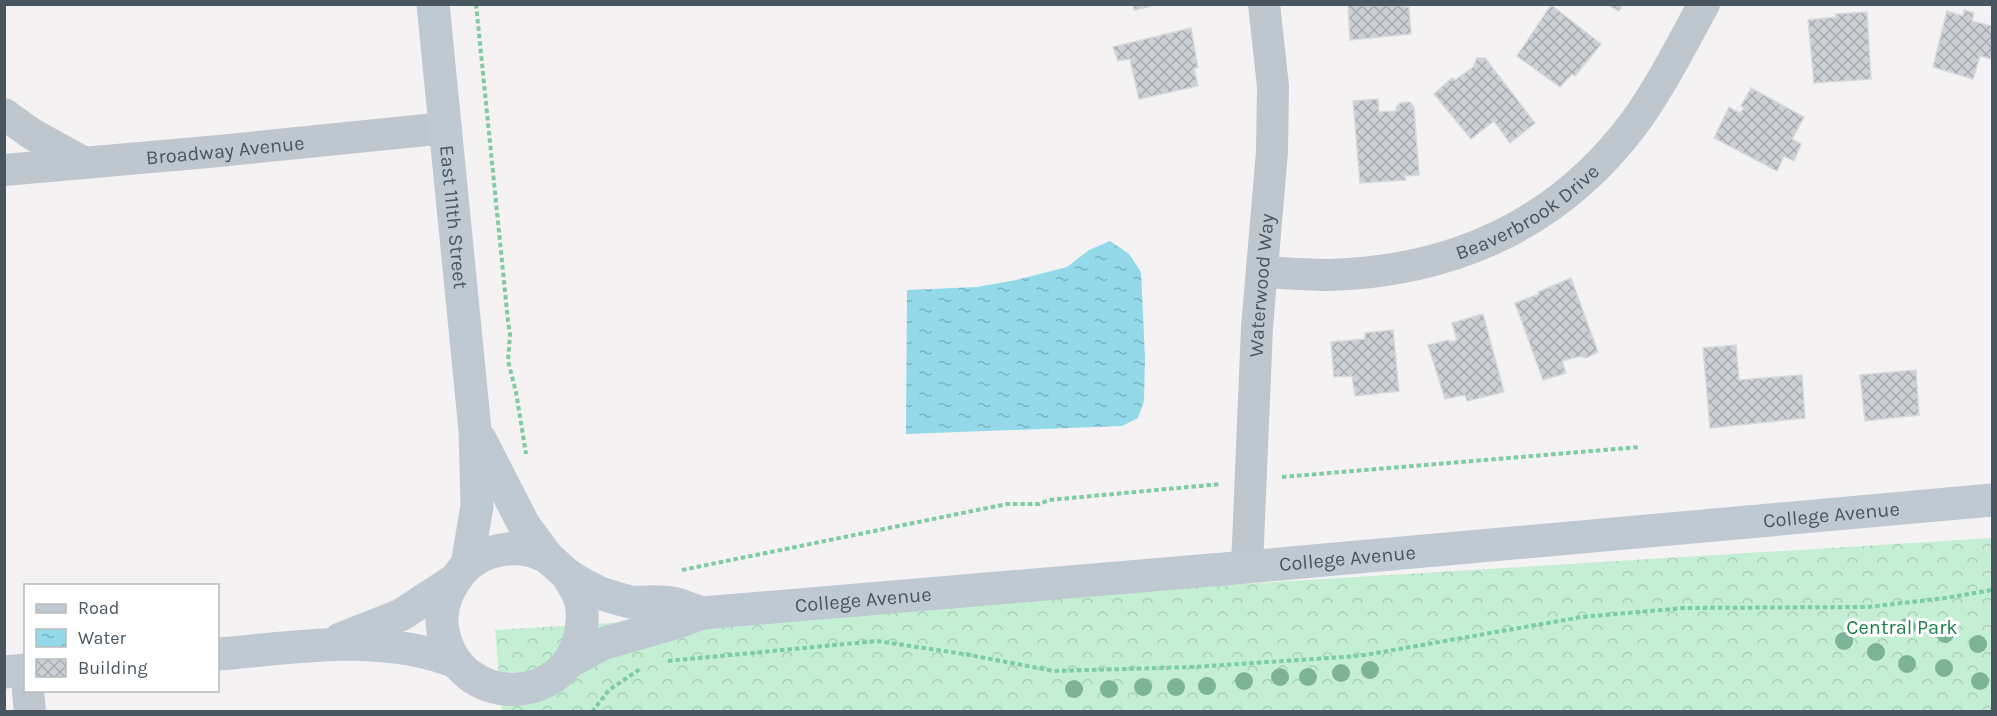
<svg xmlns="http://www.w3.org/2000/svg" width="1997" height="716" font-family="Karla,sans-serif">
	<defs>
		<pattern id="forest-crowns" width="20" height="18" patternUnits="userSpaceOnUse" patternTransform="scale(1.5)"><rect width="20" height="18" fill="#c4efd4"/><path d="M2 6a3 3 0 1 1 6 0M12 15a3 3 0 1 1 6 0" fill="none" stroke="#aacfb8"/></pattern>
		<pattern id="water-ripples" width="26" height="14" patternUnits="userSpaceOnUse" patternTransform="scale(1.5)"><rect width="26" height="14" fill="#93d9e9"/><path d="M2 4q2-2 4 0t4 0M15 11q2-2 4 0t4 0" fill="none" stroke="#7ab3c0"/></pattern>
		<pattern id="building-cross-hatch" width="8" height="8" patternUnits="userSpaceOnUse" patternTransform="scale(1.5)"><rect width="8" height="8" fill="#cccfd4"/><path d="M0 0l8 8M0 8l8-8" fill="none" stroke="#a8abaf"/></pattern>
	</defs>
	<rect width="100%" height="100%" fill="#f4f2f2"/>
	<path fill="url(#forest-crowns)" d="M1992 538V711H502L495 630Z"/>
	<path fill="url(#water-ripples)" d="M1110 241 1129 254 1141 272 1145 358 1144 401 1138 418 1122 426 906 434 907 290 977 287 1016 280 1067 267 1089 250Z"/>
	<path fill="url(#building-cross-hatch)" stroke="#d7d9dd" stroke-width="1.5" d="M1133 4H1160L1134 10Z
		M1348 4H1405V7H1409L1411 34 1350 40Z
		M1606 4H1623L1619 11Z
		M1551 5 1601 44 1575 76 1572 74 1560 87 1517 56Z
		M1964 10 1974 13 1972 21 1992 26V59L1980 56 1973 79 1933 67 1947 11 1963 16Z
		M1867 12 1871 79 1814 83 1808 20 1836 17V14Z
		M1191 28 1198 68H1194L1198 86 1139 99 1130 59 1118 61 1113 47Z
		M1477 58H1485L1535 123 1510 143 1494 121 1471 139 1434 94 1452 78 1455 80 1473 67Z
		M1751 88 1804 117 1792 139 1801 144 1794 161 1784 156 1777 171 1714 138 1729 107 1740 113 1744 108 1741 106Z
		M1378 99 1379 112 1396 111V108L1400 103 1410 102 1414 107 1419 175 1405 176 1406 180 1360 183 1353 101Z
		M1571 278 1598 352 1586 358 1581 356 1562 361 1566 373 1543 380 1515 303 1539 294 1538 292Z
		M1483 314 1504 392 1467 401 1465 395 1445 399 1428 345 1449 340 1450 342 1457 340 1452 323Z
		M1393 330 1399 391 1355 396 1352 376 1334 377 1331 342 1365 339V333Z
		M1736 345 1739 380 1802 375 1805 418 1710 428 1703 348Z
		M1916 370 1919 415 1865 421 1860 375Z"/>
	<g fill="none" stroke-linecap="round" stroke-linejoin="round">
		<path stroke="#7dcca3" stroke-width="4" stroke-dasharray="4.5 3" stroke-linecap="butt" d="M476 4 508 321 510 335 508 361 516 392 526 454
			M1282 477 1640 447
			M682 570 1007 504H1039L1049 500 1221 484
			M668 661 877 641 964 654 1054 671 1193 667 1359 656 1582 617 1684 608 1868 607 1945 598 1992 590
			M592 712 609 690 640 669"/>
		<g stroke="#bec7ce" stroke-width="32">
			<path d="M4 114 32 134 83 162"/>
			<path id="s1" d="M4 170 219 151 446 128"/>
			<path id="s2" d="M1262 272C1285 273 1308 275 1330 275 1455 271 1560 223 1635 122 1661 86 1682 44 1704 4"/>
			<path id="s3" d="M1247 567 1257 327 1272 152 1273 86 1264 4"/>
			<path d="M28 690 30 712"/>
		</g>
		<g stroke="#bfc9d2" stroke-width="33">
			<path id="s4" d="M433 4 475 430 477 506 467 565"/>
			<path d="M480 439 524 525 550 560"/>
			<path d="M567 575C571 581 575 588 578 594 583 605 583 618 581 630 569 709 458 709 443 631 439 610 447 589 461 572 482 547 524 541 551 560 557 565 562 571 568 575 578 582 590 588 600 593 609 596 621 600 631 602 644 603 658 600 672 603 682 605 692 610 702 613"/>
			<path d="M340 639 401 615 453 581"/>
			<path d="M218 654C296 648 380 632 456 662"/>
			<path id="s5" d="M569 662 602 644 675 623 702 613 1247 567 1992 500"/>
			<path d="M4 672 26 670"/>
		</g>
	</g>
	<g fill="#7db397">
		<circle cx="1907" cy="627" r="9"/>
		<circle cx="1945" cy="634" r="9"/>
		<circle cx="1844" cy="641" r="9"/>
		<circle cx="1978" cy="644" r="9"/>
		<circle cx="1876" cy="652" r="9"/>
		<circle cx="1907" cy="664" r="9"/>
		<circle cx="1944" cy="668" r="9"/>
		<circle cx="1370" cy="670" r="9"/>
		<circle cx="1341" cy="673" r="9"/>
		<circle cx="1280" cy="677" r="9"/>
		<circle cx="1308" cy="677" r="9"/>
		<circle cx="1244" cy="681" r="9"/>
		<circle cx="1980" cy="681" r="9"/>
		<circle cx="1207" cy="686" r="9"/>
		<circle cx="1143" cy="687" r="9"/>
		<circle cx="1176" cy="687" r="9"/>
		<circle cx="1074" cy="689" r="9"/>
		<circle cx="1109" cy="689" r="9"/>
	</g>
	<g text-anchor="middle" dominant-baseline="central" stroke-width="6" stroke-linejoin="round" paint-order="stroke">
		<g font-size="20" fill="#4a565f" stroke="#fff">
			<text stroke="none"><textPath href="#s1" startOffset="222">Broadway Avenue</textPath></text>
			<text stroke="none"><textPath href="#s2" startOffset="279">Beaverbrook Drive</textPath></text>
			<text stroke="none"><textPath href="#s4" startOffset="214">East 111th Street</textPath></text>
			<text stroke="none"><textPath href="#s3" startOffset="282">Waterwood Way</textPath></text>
			<text stroke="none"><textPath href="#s5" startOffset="1276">College Avenue</textPath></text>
			<text stroke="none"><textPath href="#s5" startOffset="790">College Avenue</textPath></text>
			<text stroke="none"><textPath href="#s5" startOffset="304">College Avenue</textPath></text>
		</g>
		<g font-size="20" fill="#1c804c" stroke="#fff">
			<text x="1902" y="627">Central Park</text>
		</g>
	</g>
	<rect width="1997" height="716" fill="none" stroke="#4a565f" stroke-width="12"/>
	<rect x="24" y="584" width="195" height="108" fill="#ffffff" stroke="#b7bbbf" stroke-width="1.5"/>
	<rect x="36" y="604" width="30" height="9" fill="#bfc9d2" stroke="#b7bbbf" stroke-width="1.5"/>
	<text x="78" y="614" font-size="18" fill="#4a565f">Road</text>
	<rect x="36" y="629" width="30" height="18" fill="url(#water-ripples)" stroke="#b7bbbf" stroke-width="1.5"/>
	<text x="78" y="644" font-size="18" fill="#4a565f">Water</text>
	<rect x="36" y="659" width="30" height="18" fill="url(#building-cross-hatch)" stroke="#b7bbbf" stroke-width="1.5"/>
	<text x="78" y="674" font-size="18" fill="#4a565f">Building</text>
</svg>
